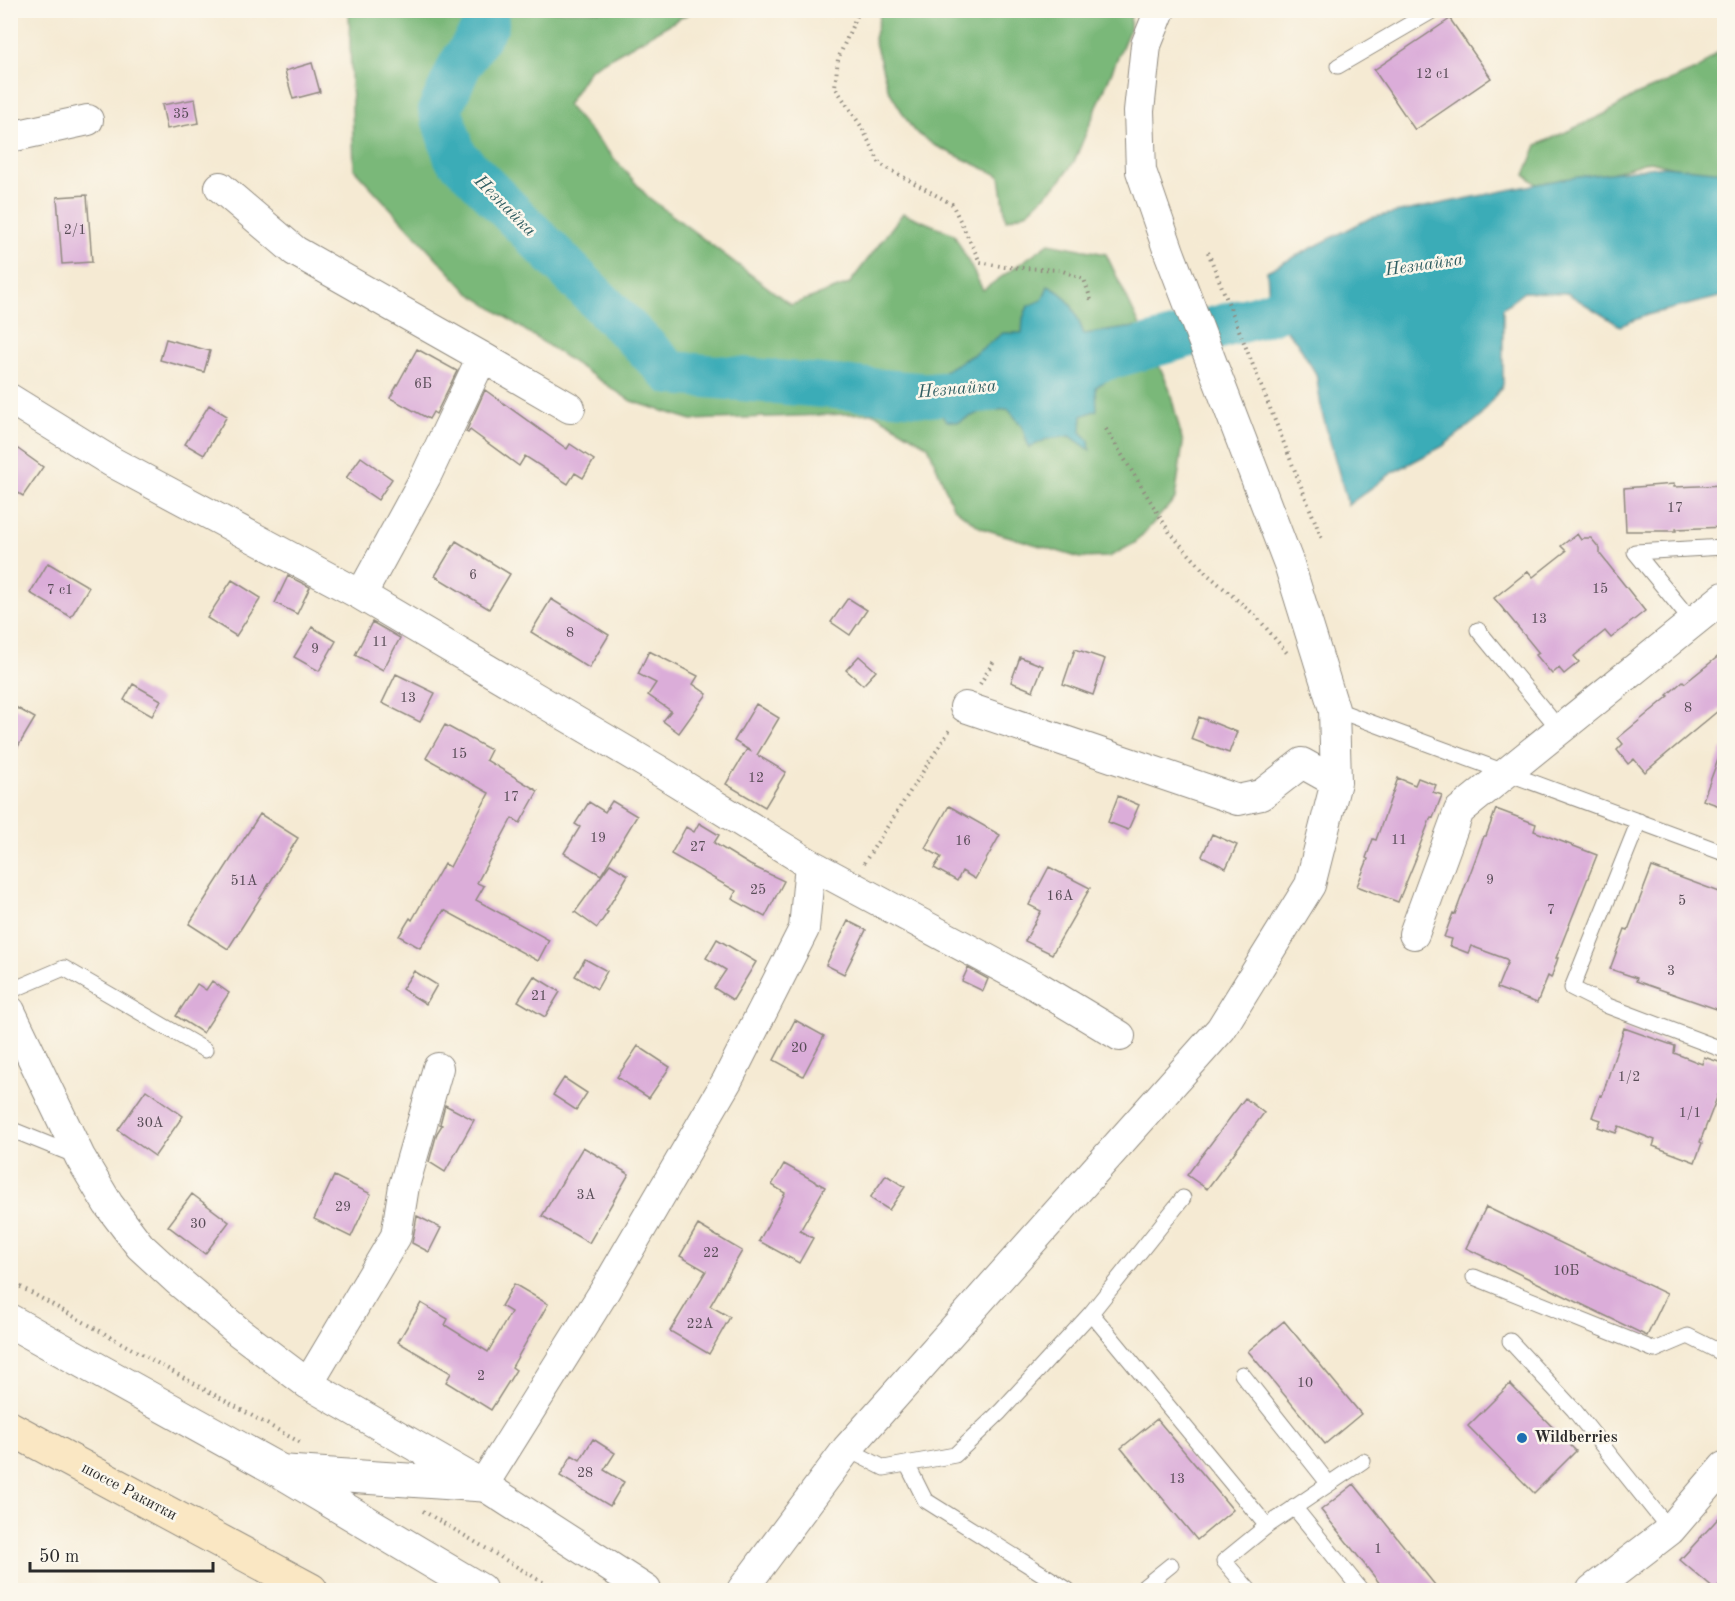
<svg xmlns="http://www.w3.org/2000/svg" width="1735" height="1601" font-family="'Old Standard TT',serif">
	<rect width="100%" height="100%" fill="#fbf7ec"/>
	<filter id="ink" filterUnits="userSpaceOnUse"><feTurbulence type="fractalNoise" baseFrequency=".0167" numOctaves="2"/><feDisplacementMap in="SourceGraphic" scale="12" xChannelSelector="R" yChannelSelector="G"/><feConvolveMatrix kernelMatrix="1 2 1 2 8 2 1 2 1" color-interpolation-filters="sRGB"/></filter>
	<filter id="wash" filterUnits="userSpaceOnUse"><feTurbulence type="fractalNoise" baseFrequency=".008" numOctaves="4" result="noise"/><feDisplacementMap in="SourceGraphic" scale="24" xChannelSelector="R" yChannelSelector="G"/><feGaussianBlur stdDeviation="1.35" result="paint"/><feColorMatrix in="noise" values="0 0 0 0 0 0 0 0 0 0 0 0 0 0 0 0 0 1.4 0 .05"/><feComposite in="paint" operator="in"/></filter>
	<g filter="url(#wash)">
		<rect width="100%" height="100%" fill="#f5ead3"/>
		<path fill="#7ab879" stroke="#527252" stroke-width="1.5" d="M349 11H693L590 69 567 105 648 197 791 305 849 284 903 213 954 234 983 290 1049 243 1106 254 1169 387 1183 443 1175 499 1135 543 1109 557 1080 558 981 528 953 507 928 446 874 413 692 420 631 401 468 292 354 169Z
			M881 11V10L1131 11 1130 28 1074 162 1060 181 1028 212 1006 220 1000 176 934 145 913 130 888 89 874 39Z
			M1724 47V185L1682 169 1650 161 1576 184 1545 191 1525 175 1537 145 1607 113 1636 95 1698 69Z"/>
		<path fill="#3bacb7" stroke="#336c71" stroke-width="1.5" d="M1664 166 1724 172V296L1647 315 1620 326 1567 293 1524 292 1503 308V385L1479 418 1443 446 1392 473 1348 505 1322 413 1316 374 1297 342 1270 313 1267 271 1370 218 1563 179Z
			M1048 286C1071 296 1075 312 1084 334L1135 327 1145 349 1126 368 1096 387 1097 410 1082 416 1081 432 1089 440 1090 450 1070 436 1047 439 1029 448 1022 426 1008 409 981 412 958 422 947 421 933 407 929 395 944 371 976 353 1003 333H1022L1023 318 1028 306 1042 300Z"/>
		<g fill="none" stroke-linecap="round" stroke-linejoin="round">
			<path stroke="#3bacb7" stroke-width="44" d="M486 10 487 24 460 65 440 109 455 156 671 373 929 395 989 390
				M1086 364 1270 313 1324 289"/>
		</g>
		<g id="blocks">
			<path fill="#dbadd9" d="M1450 19 1491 78 1415 130 1374 70Z
				M312 63 320 92 293 99 285 71Z
				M195 99 199 123 167 129 162 105Z
				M87 195 92 262 62 264 57 197Z
				M166 339 210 351 204 372 160 360Z
				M417 349 457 371 436 414 433 412 429 419 390 398Z
				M485 390 567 449 570 444 594 460 583 478 575 473 568 484 525 456 519 466 470 430 468 433 466 432Z
				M209 405 227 416 204 455 185 444Z
				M18 449 43 467 23 496 10 488V459Z
				M361 457 392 479 378 500 346 478Z
				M1674 484V487L1725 485V527L1676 529V531H1626L1624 488Z
				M1577 534 1581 540 1584 538H1591L1600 549V554L1645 611 1611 638 1605 631 1574 656 1579 662 1564 674 1559 668 1552 674 1536 655 1539 653 1494 598 1528 571 1533 577 1566 551 1561 546Z
				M456 541 510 574 489 609 435 576Z
				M48 563 89 587 71 617 30 593Z
				M288 576 310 587 297 614 275 603Z
				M232 580 261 598 236 636 207 618Z
				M848 598 867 610 850 635 831 622Z
				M551 599 609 635 589 668 531 632Z
				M372 622 400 638 383 670 355 655Z
				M312 627 336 641 319 671 294 657Z
				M1075 649 1105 659 1093 695 1063 684Z
				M649 651 698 676 693 684 707 694 679 733 663 721 671 711 648 695 656 683 638 674Z
				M1725 651V705L1645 772 1634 759 1628 764 1617 750 1623 744 1618 738 1669 696 1667 695 1683 681 1685 683Z
				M859 656 876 671 863 685 846 670Z
				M1020 657 1043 666 1033 691 1011 682Z
				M396 674 435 693 420 722 382 703Z
				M133 684 161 700 152 716 124 700Z
				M10 704 35 718 10 760Z
				M756 704 779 718 757 755 786 772 765 807 726 784 747 749 752 752 734 741Z
				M1199 717 1237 732 1229 753 1191 739Z
				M445 725 491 750 486 760 538 791 520 823 512 818 477 883 484 886 476 900 549 940 538 961 444 910 420 948 399 936 410 918 412 920 444 864 450 867 489 793 426 758Z
				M1722 749H1725V808L1703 800Z
				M1398 778 1415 785 1418 778 1436 785 1433 792 1442 795 1433 818 1431 817 1416 855 1417 856 1398 902 1357 886 1368 859 1366 858 1373 839 1376 840Z
				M1118 796 1139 805 1128 830 1108 822Z
				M612 801 637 816 601 875 564 853 580 827 575 824 589 802 605 812Z
				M949 806 1000 835 975 879 962 871 957 881 934 868 941 857 925 848Z
				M1496 809 1536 824 1534 831 1597 855 1556 958H1558L1551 978 1548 976 1537 1003 1497 988 1508 961 1506 959 1471 946 1468 953 1450 946 1452 939 1444 937 1453 913 1455 914 1484 836H1486Z
				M260 814 298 838 228 949 189 924Z
				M699 823 719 835 714 843 750 865 784 881 765 917 732 899 736 891 671 854 686 827 694 832Z
				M1212 834 1237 845 1226 868 1202 856Z
				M610 864 628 875 606 911 608 912 597 928 575 912Z
				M1049 867 1090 888 1052 954 1025 941 1041 911 1029 905Z
				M1652 867 1725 894V1012L1636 981 1637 978 1610 969 1625 929 1628 930Z
				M848 921 866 930 844 974 826 965Z
				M717 939 756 962 733 1000 714 988 726 970 706 958Z
				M585 959 607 971 597 989 575 976Z
				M968 968 988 979 983 991 962 981Z
				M414 971 437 985 426 1004 402 989Z
				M534 976 560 992 545 1017 518 1001Z
				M212 981 229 993 203 1033 176 1016 197 984 206 990Z
				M795 1020 824 1036 803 1076 774 1060Z
				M1624 1028 1675 1046 1674 1053 1702 1064 1704 1057 1725 1064V1084L1720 1096 1718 1095 1700 1142 1702 1143 1695 1162 1653 1146 1655 1140 1619 1126 1616 1133 1598 1127 1601 1120 1592 1117 1600 1095 1602 1096Z
				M638 1046 670 1067 649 1098 617 1077Z
				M564 1078 587 1093 576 1110 553 1095Z
				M146 1090 183 1116 155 1156 118 1130Z
				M1245 1098 1264 1113 1207 1189 1187 1175Z
				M445 1105 474 1120 445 1172 429 1162 437 1133 442 1125 440 1124Z
				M583 1147 629 1174 589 1243 542 1216Z
				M784 1164 825 1187 800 1231 813 1238 799 1263 759 1241 785 1193 772 1185Z
				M886 1175 905 1187 889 1210 870 1198Z
				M334 1176 371 1194 351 1237 314 1219Z
				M192 1194 229 1222 205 1254 168 1226Z
				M1486 1207 1667 1294 1647 1336 1466 1248Z
				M417 1216 441 1228 429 1252 412 1243Z
				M698 1225 742 1251 710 1306 730 1317 709 1354 670 1331 706 1271 680 1256Z
				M514 1284 548 1304 512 1367 516 1370 491 1410 446 1382 451 1373 398 1342 421 1303 448 1319 445 1325 488 1352 511 1312 501 1306Z
				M1284 1321 1361 1414 1325 1444 1248 1351Z
				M1510 1384 1576 1451 1534 1493 1468 1426Z
				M1157 1419 1233 1510 1197 1540 1121 1448Z
				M593 1439 615 1453 604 1470 624 1482 610 1506 560 1476 572 1455 580 1460Z
				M1354 1484 1439 1590H1385L1321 1510Z
				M1725 1511V1580L1715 1590 1680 1560Z"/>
		</g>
	</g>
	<g filter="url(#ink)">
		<use href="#blocks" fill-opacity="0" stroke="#908a7f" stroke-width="1.5"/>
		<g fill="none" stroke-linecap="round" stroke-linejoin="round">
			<g stroke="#908a7f" stroke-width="17">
				<path id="service" d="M1338 66 1434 10
					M1693 623 1635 552 1724 547
					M1478 630 1560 730
					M1334 709 1724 853
					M1639 821 1572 988 1608 1006 1724 1050
					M10 991 64 968 205 1050
					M10 1129 77 1156
					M1474 1277 1655 1350 1688 1336 1724 1354
					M1091 1313 1267 1526
					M1510 1341 1574 1410 1670 1530
					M1242 1374 1329 1484
					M847 1449 884 1468 955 1455 1000 1412 1091 1313 1183 1198
					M907 1464 925 1500 1068 1590
					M1294 1507 1361 1590
					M1140 1590 1171 1565
					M1249 1590 1224 1561 1267 1526 1363 1461"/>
			</g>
			<g stroke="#908a7f" stroke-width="32">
				<path id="minor" d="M10 137 88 120
					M220 187 295 251 482 357 570 408
					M10 399 112 462 361 595 658 770 810 864 1037 986 1120 1036
					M361 595 426 476 482 357
					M965 707 1238 800 1261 795 1302 763 1336 782
					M1414 934 1459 811 1724 597
					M10 1011 80 1157 108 1204 140 1246 178 1281 239 1332 308 1384 483 1485 646 1590
					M308 1384 396 1236 404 1186 438 1068
					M483 1485 604 1292 727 1081 804 929 810 864
					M742 1590 847 1449 1221 1029 1310 885 1336 782 1334 709 1289 564 1169 252 1141 171 1139 111 1146 45 1160 10
					M1592 1590 1670 1530 1724 1467"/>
			</g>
			<g stroke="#908a7f" stroke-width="35">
				<path id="tertiary" d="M10 1321 282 1472 480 1590
					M287 1472 483 1485"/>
			</g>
			<g stroke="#908a7f" stroke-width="35">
				<path id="secondary" d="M10 1428 311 1590"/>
			</g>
			<path stroke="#908a7f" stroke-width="4" stroke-dasharray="1.5 4.5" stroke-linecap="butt" d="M859 10 838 59 835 87 861 126 880 164 952 204 980 262 1005 267 1060 270 1084 279 1092 303
				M1208 252 1322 539
				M1106 429 1170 533 1206 573 1257 617 1287 653
				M980 684 995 659
				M864 863 951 728
				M10 1281 301 1443
				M423 1511 556 1590"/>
			<use href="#service" stroke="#fff" stroke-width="15"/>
			<use href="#minor" stroke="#fff" stroke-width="30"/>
			<use href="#tertiary" stroke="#fff" stroke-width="33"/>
			<use href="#secondary" stroke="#fae7c3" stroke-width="33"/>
		</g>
	</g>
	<circle fill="#1f6fb2" stroke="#fbf7ec" stroke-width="2" cx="1522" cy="1438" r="6"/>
	<g text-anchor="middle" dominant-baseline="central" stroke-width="5" stroke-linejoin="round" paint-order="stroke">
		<g font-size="14" fill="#574c56">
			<text x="1433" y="74">12 с1</text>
			<text x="181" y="114">35</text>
			<text x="75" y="230">2/1</text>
			<text x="423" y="384">6Б</text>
			<text x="1675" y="508">17</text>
			<text x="473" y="575">6</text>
			<text x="1600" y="589">15</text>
			<text x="60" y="590">7 с1</text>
			<text x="1539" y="619">13</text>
			<text x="570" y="633">8</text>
			<text x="380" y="642">11</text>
			<text x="315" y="649">9</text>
			<text x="408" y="698">13</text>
			<text x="1688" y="708">8</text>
			<text x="459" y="754">15</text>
			<text x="756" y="778">12</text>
			<text x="511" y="797">17</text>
			<text x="598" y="838">19</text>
			<text x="1399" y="840">11</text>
			<text x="963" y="841">16</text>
			<text x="698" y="847">27</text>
			<text x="1490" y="880">9</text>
			<text x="244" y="881">51А</text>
			<text x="758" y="890">25</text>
			<text x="1060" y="896">16А</text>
			<text x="1682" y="901">5</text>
			<text x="1551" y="910">7</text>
			<text x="1671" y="971">3</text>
			<text x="539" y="996">21</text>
			<text x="799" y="1048">20</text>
			<text x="1629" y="1077">1/2</text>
			<text x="1690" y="1113">1/1</text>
			<text x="150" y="1123">30А</text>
			<text x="586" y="1195">3А</text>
			<text x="343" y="1207">29</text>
			<text x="198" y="1224">30</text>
			<text x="711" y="1253">22</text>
			<text x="1566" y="1271">10Б</text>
			<text x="700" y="1324">22А</text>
			<text x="481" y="1376">2</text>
			<text x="1305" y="1383">10</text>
			<text x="585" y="1473">28</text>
			<text x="1177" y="1479">13</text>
			<text x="1378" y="1549">1</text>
		</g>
		<g font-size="16" font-weight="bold" fill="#2b2b2b" stroke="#fbf7ec" text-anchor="start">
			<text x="1534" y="1438">Wildberries</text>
		</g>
		<g font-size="16" fill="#2b2b2b" stroke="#fbf7ec">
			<text transform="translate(129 1492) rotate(28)">шоссе Ракитки</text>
		</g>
		<g font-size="18" font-style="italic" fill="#315f63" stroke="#fbf7ec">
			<text transform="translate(505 206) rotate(45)">Незнайка</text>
			<text transform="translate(1424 265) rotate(-8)">Незнайка</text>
			<text transform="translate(957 389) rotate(-5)">Незнайка</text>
		</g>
	</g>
	<rect width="1735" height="1601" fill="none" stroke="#fbf7ec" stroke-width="36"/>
	<path d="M30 1562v9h183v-9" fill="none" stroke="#2b2b2b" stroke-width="3"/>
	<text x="39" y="1562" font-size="18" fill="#2b2b2b" stroke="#fbf7ec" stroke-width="4.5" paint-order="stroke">50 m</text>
</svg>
